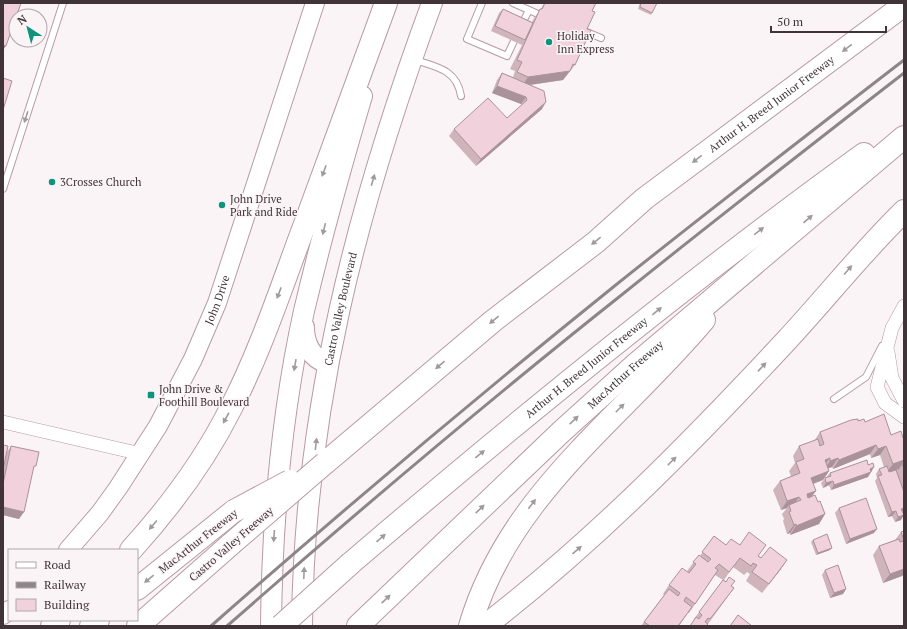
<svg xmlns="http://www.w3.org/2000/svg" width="907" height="629" font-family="'PT Serif',serif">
	<rect width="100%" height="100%" fill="#fbf4f6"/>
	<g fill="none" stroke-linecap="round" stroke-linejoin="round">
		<g stroke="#b89aa4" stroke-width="8">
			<path id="service" d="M482 3 467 39 507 56 514 41
				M513 3 538 14
				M522 24 529 10
				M584 31 601 38
				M415 60C437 67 457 70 461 96
				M3 189 63 3
				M834 399 866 377 882 346"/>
		</g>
		<g stroke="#b89aa4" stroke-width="14">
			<path id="minor" d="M904 306 892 328 877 387 885 403 904 417
				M888 352 892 378 904 401
				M3 422 141 454"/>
		</g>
		<g stroke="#b89aa4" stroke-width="20">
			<g id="secondary">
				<path id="s1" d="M68 550 100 513 118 488 158 426 193 359 217 303 315 3"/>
				<path d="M3 615 9 610"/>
			</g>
		</g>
		<g stroke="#b89aa4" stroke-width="22">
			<g id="primary">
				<path d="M304 327C304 343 311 359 328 363"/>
				<path d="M271 626C272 524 282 411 304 311 321 239 341 167 362 96"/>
				<path id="s2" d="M302 626C304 409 357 206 432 3"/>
			</g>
		</g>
		<g stroke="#b89aa4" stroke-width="24">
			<g id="motorway">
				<path id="s3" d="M325 463 493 321 596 242 644 199 904 5"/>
				<path d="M131 550C170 507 205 460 231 408 261 350 282 285 305 224 332 150 359 77 386 3"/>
				<path id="s4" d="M351 563C517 421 687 282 864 154"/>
				<path d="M137 589 234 511"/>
				<path d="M52 626 59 620"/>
				<path d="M91 626 98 620"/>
				<path d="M138 626 231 544"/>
				<path id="s5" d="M358 626 561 432 635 365 904 137"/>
				<path d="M470 626C509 494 619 421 704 320"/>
				<path d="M485 626C595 541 691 443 786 341 826 298 862 252 904 211"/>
			</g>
		</g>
		<use href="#service" stroke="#fff" stroke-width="6"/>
		<use href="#minor" stroke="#fff" stroke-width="13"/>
		<use href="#secondary" stroke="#fff" stroke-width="18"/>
		<use href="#primary" stroke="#fff" stroke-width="20"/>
		<use href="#motorway" stroke="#fff" stroke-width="22"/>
		<path stroke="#8e8588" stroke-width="3" d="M211 626C344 509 479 395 617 284 712 208 808 134 904 60
			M227 626C357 512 489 400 624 293 716 219 810 146 904 73"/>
		<g stroke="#b89aa4" stroke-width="24" stroke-linecap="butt">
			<path id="motorway-bridge" d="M234 511 290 481
				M231 544 325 463
				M281 626 351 563"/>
		</g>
		<use href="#motorway-bridge" stroke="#fff" stroke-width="22"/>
	</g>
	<path fill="#cfb4bc" d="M544 3H596L592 11 587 29 575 65 563 80 530 85 542 109 476 166 449 136 454 129 507 118 522 105 521 104 492 93 497 80 502 73 513 77 515 71 510 69 522 45 491 31 499 13 503 9 532 22 534 18 541 9Z
		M640 3H657L651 15 638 9Z
		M858 421 865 422 891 435 903 438H904V511L903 512 901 520 895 522 892 516 888 517 875 481 877 478 876 474 879 469 884 467 880 455 871 458 870 454 833 469 832 467 828 468 829 471 823 480 813 484 811 497 818 502 825 514 819 524 790 535V533L787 534 783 521 784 519 782 514 787 508 781 510 773 490 780 481 791 476 789 471 795 463 793 456 799 446 814 441 820 432Z
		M3 445 7 452 11 446 32 471 19 519 3 515Z
		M868 465 874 467 868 477 831 490 829 485 823 488 821 483 830 473Z
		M839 508 874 533 846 544 835 513Z
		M904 531V574L902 576 883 583 873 555 879 546 895 540 901 532Z
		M714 536 726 545H740L781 569 762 593 746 581 750 574 747 572 744 575 733 567 724 580 734 588 708 624 694 619 723 580 715 575 689 613H688L679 626H641L664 595 663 594 669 585 689 573 687 571 699 555 700 556Z
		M813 540 830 550 816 555 811 542Z
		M825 570 846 589 843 594 830 598 822 575Z"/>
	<path fill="#a99299" d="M3 45 6 46 3 50Z
		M570 71 563 80 522 86 528 77Z
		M497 86 526 97 521 104 492 93Z
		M546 102 542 109 476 166 481 159Z
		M876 445 870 454 833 469 839 460Z
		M886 446 880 455 871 458 878 449Z
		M830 458 823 467 825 460Z
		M838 458 832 467 824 470 830 461Z
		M904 460V461L899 469 886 473 893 464Z
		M874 467 871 472 870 469Z
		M829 471 823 480 804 487 811 478Z
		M871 472 868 477 831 490 834 485Z
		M833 481 829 485 823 488 826 483Z
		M816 491 809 500 800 503 807 494Z
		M799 497 793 506 789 505 787 508 781 510 787 501Z
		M3 507 24 512 19 519 3 515Z
		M904 508V511L898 513 901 509Z
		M896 511 892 516 888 517 892 512Z
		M825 514 819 524 790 535 796 526Z
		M904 515 901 520 895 522 898 517Z
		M796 524 790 533 787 534 794 525Z
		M877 529 874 533 846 544 850 539Z
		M832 548 830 550 816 555 818 553Z
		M787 560 781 569 762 593 769 584Z
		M904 569V574L902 576 883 583 890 574Z
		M846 589 843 594 830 598 834 593Z"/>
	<path fill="#f1d1db" stroke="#a99299" d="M3 3H21L6 46 3 45Z
		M545 3H596L592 11 595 12 587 29 591 30 575 65 573 64 570 71 528 77 517 72 522 62 517 60 540 9H542Z
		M641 3H657L652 13 640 7Z
		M503 9 533 23 525 40 495 26Z
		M502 73 544 91 546 102 481 159 454 129 488 98 507 118 527 100 526 97 497 86Z
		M3 78 12 81 3 110Z
		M884 414 891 435 901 431 903 438H904V460L893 464 886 446 878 449 876 445 839 460 838 458 830 461V458L825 460 829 471 811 478 816 491 807 494 808 498 815 495 818 502 820 501 825 514 796 526V524L794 525 789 512 791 511 789 505 801 500 799 497 787 501 780 481 800 473 796 462 804 459 799 446 818 439 820 446 824 444 820 432 851 420 858 419V421L864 419 865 422Z
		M3 445 8 446 3 470Z
		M11 446 39 452 36 466H34L24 512 3 507V484Z
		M867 460 868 465 873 463 874 467 870 469 871 472 834 485 833 481 826 483 825 478 831 476 830 473Z
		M902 464H904V469Z
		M887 466 889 472 896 470 904 492V508L901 509 904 515 898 517 896 511 892 512 878 476 882 475 879 469Z
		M866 498 877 529 850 539 839 508Z
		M904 531V540L901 532Z
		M749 532 766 545 758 556 761 558 770 547 787 560 769 584 752 572 757 565 753 563 751 566 740 558 729 572 719 564 715 568 718 570 695 604 686 597 684 601 692 607 678 626H650L644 622 669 589 678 596 680 593 669 585 682 568 689 573 696 564 693 562 699 555 708 562 711 559 702 552 714 536 726 545 731 539 740 545Z
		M827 534 832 548 818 553 813 540Z
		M899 539 900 542 904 541V569L890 574 879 546Z
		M838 565 846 589 834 593 825 570Z
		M729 577 735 581 731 586 734 588 710 619 708 618 705 622 708 624 706 626H690L696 617 699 619 702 615 699 612 723 580 726 582Z
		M738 615 752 626H730Z"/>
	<defs><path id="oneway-solid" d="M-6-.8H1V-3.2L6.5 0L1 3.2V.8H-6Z"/></defs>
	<g fill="#a09a9c">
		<use href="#oneway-solid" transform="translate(847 48) rotate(143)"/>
		<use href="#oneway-solid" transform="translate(26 117) rotate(108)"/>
		<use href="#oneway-solid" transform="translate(697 159) rotate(143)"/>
		<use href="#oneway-solid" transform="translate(324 171) rotate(110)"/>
		<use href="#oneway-solid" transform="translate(373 180) rotate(-74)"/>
		<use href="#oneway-solid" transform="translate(808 219) rotate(-41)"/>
		<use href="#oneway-solid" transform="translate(324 229) rotate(104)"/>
		<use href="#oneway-solid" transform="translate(759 231) rotate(-37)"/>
		<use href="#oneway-solid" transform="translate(596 241) rotate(141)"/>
		<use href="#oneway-solid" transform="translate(848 270) rotate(-49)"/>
		<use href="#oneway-solid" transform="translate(279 293) rotate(111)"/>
		<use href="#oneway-solid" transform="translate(657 311) rotate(-39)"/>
		<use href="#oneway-solid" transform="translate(494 320) rotate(141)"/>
		<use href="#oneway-solid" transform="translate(295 365) rotate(100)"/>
		<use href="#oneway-solid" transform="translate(440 365) rotate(140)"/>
		<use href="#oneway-solid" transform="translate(762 367) rotate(-47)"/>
		<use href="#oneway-solid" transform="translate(620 408) rotate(-45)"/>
		<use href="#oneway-solid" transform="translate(226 418) rotate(119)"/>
		<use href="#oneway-solid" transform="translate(574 420) rotate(-43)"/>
		<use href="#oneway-solid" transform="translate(316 444) rotate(-83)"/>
		<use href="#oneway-solid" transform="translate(480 454) rotate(-39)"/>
		<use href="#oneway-solid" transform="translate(672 461) rotate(-45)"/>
		<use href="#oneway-solid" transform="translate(532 504) rotate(-53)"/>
		<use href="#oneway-solid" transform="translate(480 509) rotate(-44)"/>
		<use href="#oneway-solid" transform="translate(153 525) rotate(130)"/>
		<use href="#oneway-solid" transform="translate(274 536) rotate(94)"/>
		<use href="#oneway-solid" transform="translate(381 538) rotate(-41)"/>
		<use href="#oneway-solid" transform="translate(577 550) rotate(-41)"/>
		<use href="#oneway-solid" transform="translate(304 573) rotate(-88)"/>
		<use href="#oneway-solid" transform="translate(149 579) rotate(141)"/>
		<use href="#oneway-solid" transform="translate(386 599) rotate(-44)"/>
	</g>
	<g fill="#0e937d" stroke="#fbf4f6" stroke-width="1.5">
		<circle cx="549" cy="42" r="4"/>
		<circle cx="52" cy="182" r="4"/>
		<circle cx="222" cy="205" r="4"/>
		<rect x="147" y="391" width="8" height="8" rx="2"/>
	</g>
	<g text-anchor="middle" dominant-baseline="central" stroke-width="3" stroke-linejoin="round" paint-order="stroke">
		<g font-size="11" fill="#403438" stroke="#fbf4f6" text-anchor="start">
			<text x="557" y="36">Holiday<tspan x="557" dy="13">Inn Express</tspan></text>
			<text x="60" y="182">3Crosses Church</text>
			<text x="230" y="199">John Drive<tspan x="230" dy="13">Park and Ride</tspan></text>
			<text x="159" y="389">John Drive &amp;<tspan x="159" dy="13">Foothill Boulevard</tspan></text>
		</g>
		<g font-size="11" fill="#403438" stroke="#fbf4f6">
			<text stroke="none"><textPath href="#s3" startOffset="573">Arthur H. Breed Junior Freeway</textPath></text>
			<text stroke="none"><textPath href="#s1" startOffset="293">John Drive</textPath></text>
			<text stroke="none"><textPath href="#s2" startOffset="320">Castro Valley Boulevard</textPath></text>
			<text stroke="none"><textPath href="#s4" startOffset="306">Arthur H. Breed Junior Freeway</textPath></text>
			<text stroke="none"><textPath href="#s5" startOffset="367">MacArthur Freeway</textPath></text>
			<text transform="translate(198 541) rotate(-38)">MacArthur Freeway</text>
			<text transform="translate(231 544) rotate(-41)">Castro Valley Freeway</text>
		</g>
	</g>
	<rect width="907" height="629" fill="none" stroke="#403438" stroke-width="8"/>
	<rect x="8" y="549" width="130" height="72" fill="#fbf4f6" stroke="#b0a7aa"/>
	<rect x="16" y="562" width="20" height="6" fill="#ffffff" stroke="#b0a7aa"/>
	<text x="44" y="569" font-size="12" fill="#403438">Road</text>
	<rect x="16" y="582" width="20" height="6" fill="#8e8588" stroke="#b0a7aa"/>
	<text x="44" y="589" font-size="12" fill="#403438">Railway</text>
	<rect x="16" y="599" width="20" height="12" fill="#f1d1db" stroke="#b0a7aa"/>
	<text x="44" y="609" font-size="12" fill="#403438">Building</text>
	<g transform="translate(28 28) rotate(324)"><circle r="19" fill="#fbf4f6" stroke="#b0a7aa"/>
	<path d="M0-3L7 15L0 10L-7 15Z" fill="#0e937d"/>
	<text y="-6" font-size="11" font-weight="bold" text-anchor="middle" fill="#403438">N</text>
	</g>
	<path d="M771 26v6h115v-6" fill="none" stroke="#403438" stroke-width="2"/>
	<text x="777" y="26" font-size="12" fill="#403438" stroke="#fbf4f6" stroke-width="3" paint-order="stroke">50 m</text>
</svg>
